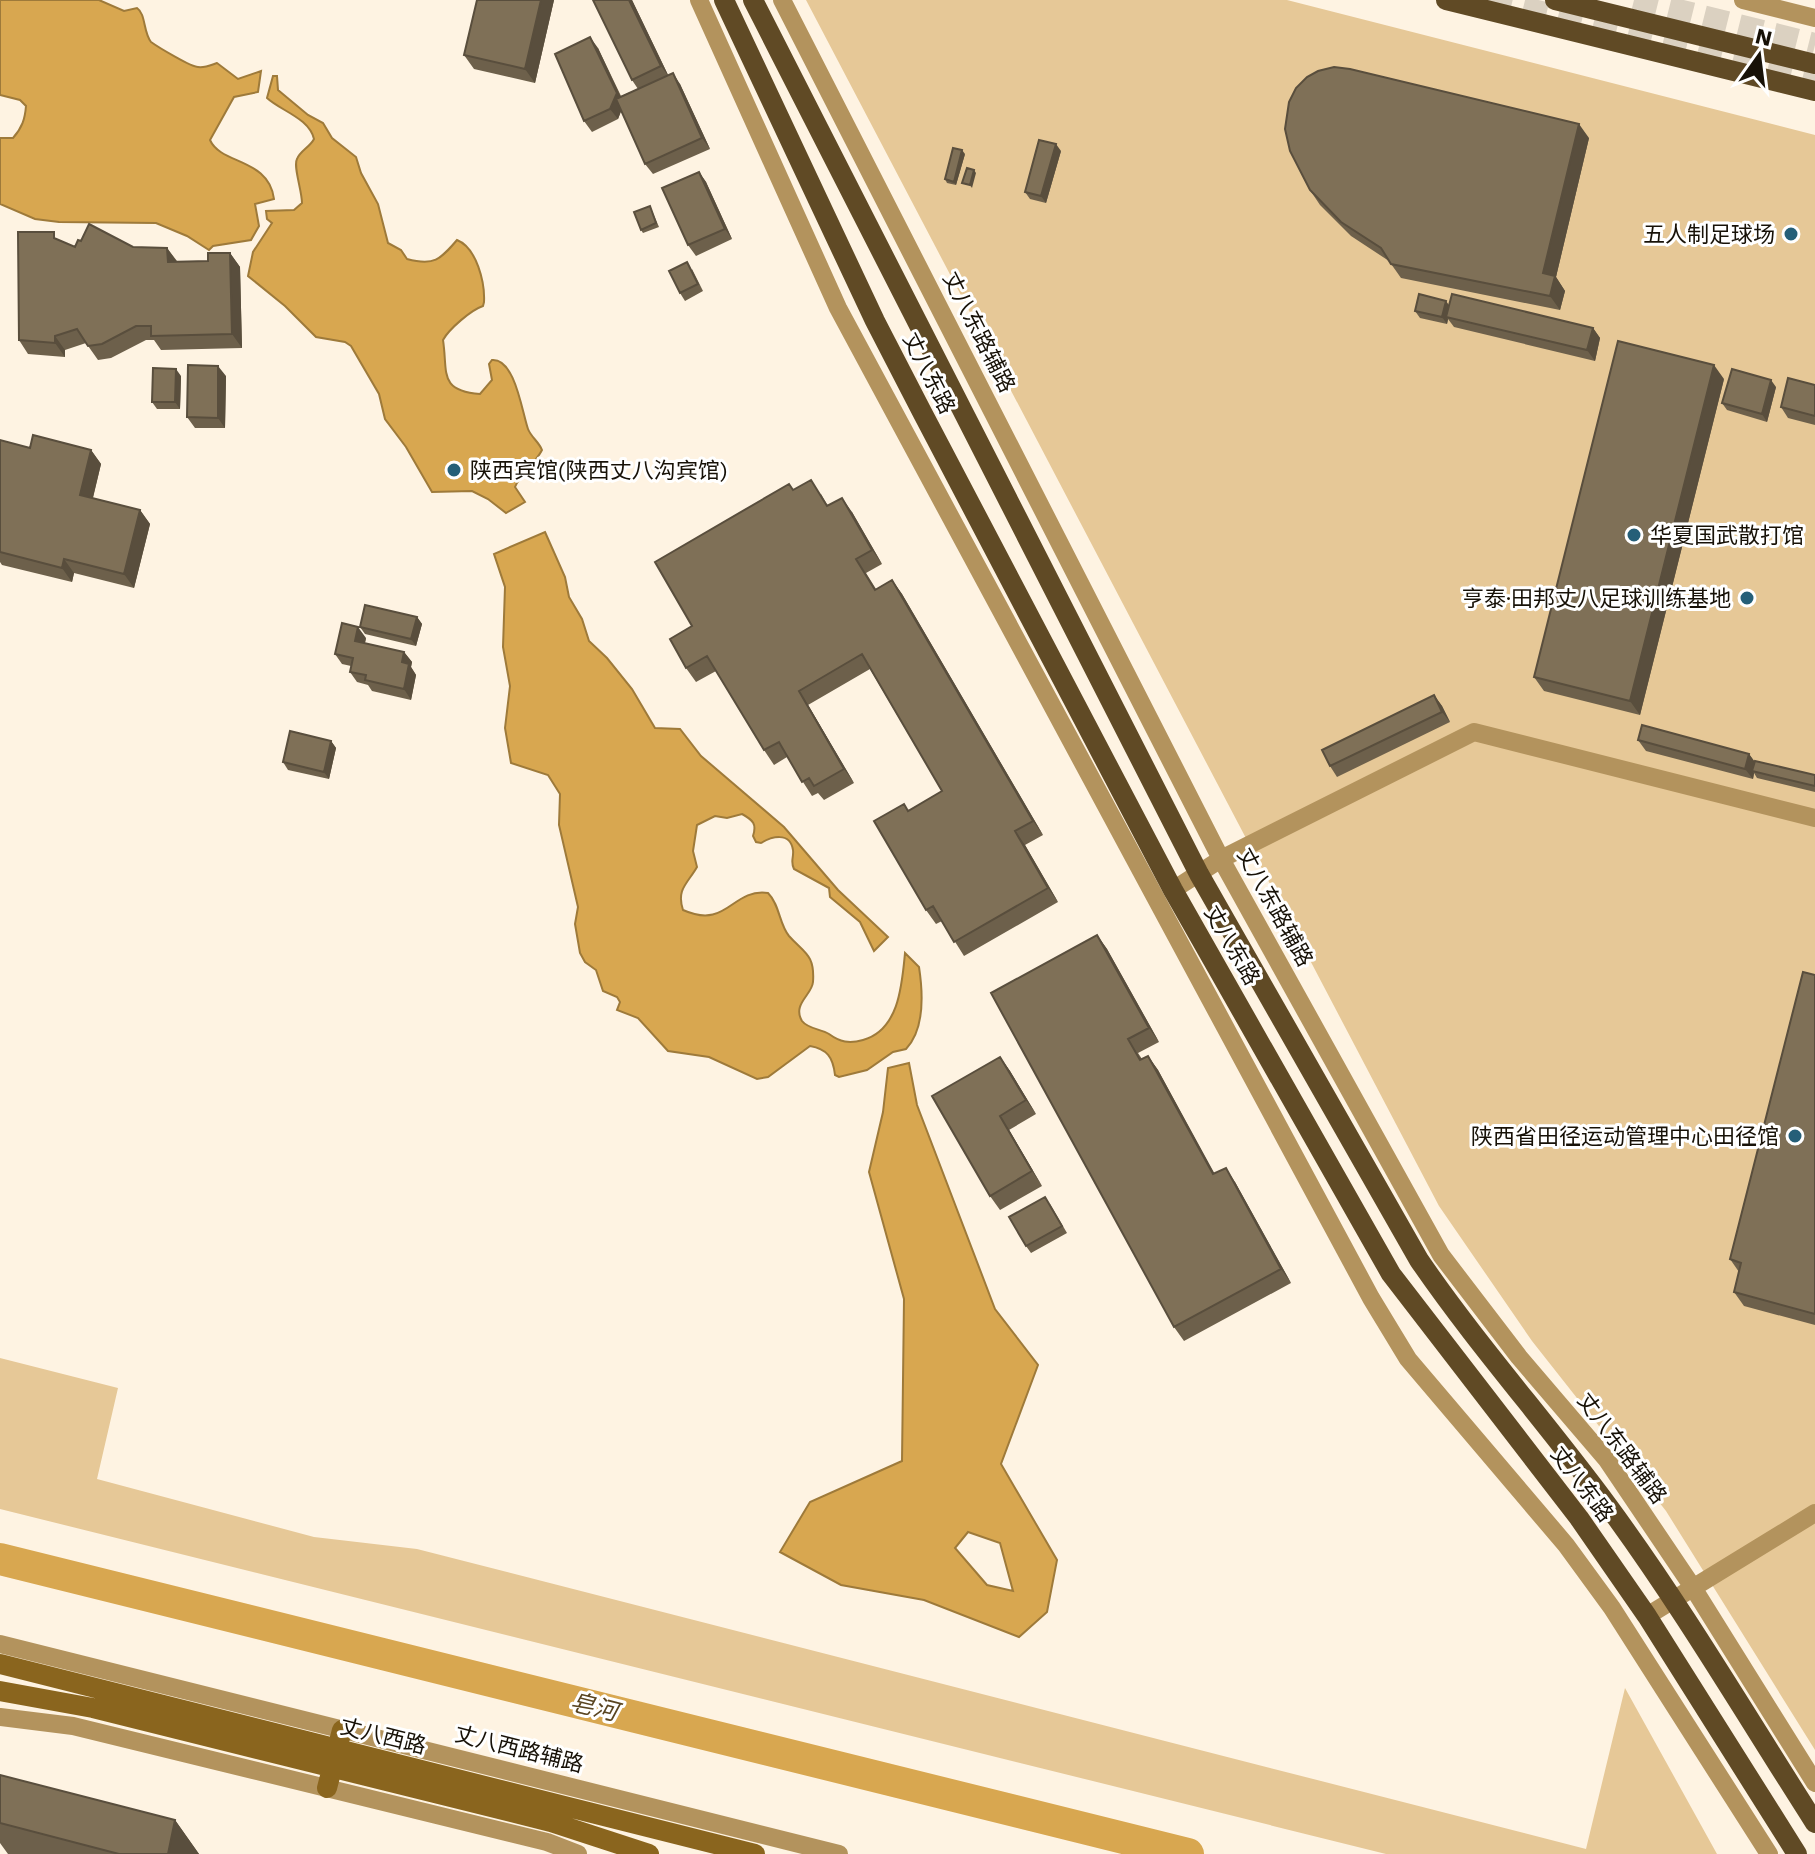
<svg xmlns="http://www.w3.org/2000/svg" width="1815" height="1854" font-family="'Work Sans','Noto Sans SC',sans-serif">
	<rect width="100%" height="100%" fill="#fef3e2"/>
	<path fill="#e6c897" d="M806 0H1287L1815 135V1750L1666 1511 1532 1341 1439 1206Z
		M0 1358 118 1388 97 1479 314 1537 417 1549 1586 1849 1625 1688 1717 1854H1386L0 1509Z"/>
	<path fill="#d8a750" stroke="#9e7a3a" stroke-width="2" fill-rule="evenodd" d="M0 0H99L124 11 137 8C146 14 143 32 151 42 158 47 191 67 198 67 205 68 211 65 217 63L238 79 261 71 258 92 234 97 210 140C221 165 269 158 274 199L255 204 259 226 251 240 213 246 209 250 187 236 156 223 59 222 35 219 0 204V138H13C22 128 25 119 26 106L20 100 0 95Z
		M273 76H277L278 90 308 115 323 123 332 138 356 157 361 173 378 204 388 243 401 250 407 259C434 266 440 260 457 240 477 248 485 283 484 302L483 306C471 310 449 329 443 340 448 372 438 391 480 394L492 380 489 364 492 360C515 358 522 412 528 429 531 437 539 442 542 450 535 464 520 474 515 487L525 502 506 513 488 499 472 491 432 492 406 447 385 419 379 394 351 346 345 342 316 337 285 306 248 276 253 252 272 223 267 219 266 211 294 210 302 203C302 191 293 166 297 159 300 151 310 147 314 139 309 118 281 111 267 98Z
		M545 532 565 577 569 597 582 619 589 641 607 658 632 689 655 728 680 729 701 756 784 827 838 890 888 937 874 951 860 922 830 897 829 888 794 869C790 861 794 858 793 850 790 831 771 837 761 843L756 842 753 836C757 824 753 820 742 814L727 818 715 816 697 825 693 851 697 867C688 883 676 889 683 910 728 930 731 888 768 893 780 905 779 924 789 936 804 953 815 954 813 982 812 995 792 1004 802 1021 808 1029 821 1029 829 1034 840 1042 849 1044 863 1040 899 1030 902 985 905 953L919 967C923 993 925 1029 906 1049L893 1052 867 1070 839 1077 835 1075C833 1057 827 1049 810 1046L768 1077 757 1079 709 1057 668 1051 638 1018 617 1010 620 1002 617 997 603 991 596 970 585 962 580 953 575 924 578 907 559 825 560 794 548 775 511 763 505 728 510 686 503 647 505 587 494 554Z
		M909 1063 917 1105 995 1309 1038 1365 1001 1464 1057 1560 1047 1612 1019 1637 924 1600 841 1585 780 1552 810 1502 902 1461 904 1299 869 1172 883 1112 888 1068ZM968 1532 1000 1543 1013 1591 987 1585 955 1548Z"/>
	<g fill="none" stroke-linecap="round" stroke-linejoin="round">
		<path stroke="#d8a750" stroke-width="32" d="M0 1559 1188 1854"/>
		<path stroke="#dbd1c1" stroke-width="24" stroke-dasharray="24 12" stroke-linecap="butt" d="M1488 0 1815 80
			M1634 0 1815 45"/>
		<path stroke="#b3935d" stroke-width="18" d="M699 0 838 308 1371 1298 1408 1359 1566 1545 1612 1608 1769 1854
			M782 0 1221 859 1441 1255 1519 1357 1607 1460 1692 1586 1815 1783
			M1743 0 1815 18
			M1173 890 1221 859 1474 732 1815 818
			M1647 1616 1815 1513
			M0 1644 839 1854
			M0 1717 73 1726 547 1842 578 1854"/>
		<path stroke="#8a651e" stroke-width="20" d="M0 1664 755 1854
			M0 1691 93 1708 551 1822 649 1854
			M327 1788 342 1730"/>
		<path stroke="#604a25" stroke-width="20" d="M724 0 875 321 922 412 1173 890 1391 1274 1579 1518 1647 1616 1797 1854
			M753 0 1199 874 1419 1260C1478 1346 1547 1423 1608 1506 1683 1608 1747 1717 1815 1823
			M1446 0 1815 91
			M1555 0 1815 64"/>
	</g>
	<path fill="#6d604b" d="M477 0H554L535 83 474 69 464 55Z
		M632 0 668 75 680 84 710 149 653 174 645 164 621 111 618 119 592 132 584 121 598 48 621 96 638 89 632 80Z
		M1589 138 1556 277 1565 291 1560 310 1401 278 1389 261 1351 236 1320 205 1310 190Z
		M1061 151 1046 203 1030 199 1025 192Z
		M965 154 956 185 947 183 945 179Z
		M699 172 706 182 732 239 696 256 688 245Z
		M650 206 659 227 643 233 641 230Z
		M60 241 75 247 81 241 133 247 167 248 177 261H208L230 253 240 267 242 348 161 350 154 340H146L111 358 98 360 86 343 65 350V357L28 354 19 340Z
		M692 269 703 291 685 301 680 293Z
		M1449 305 1593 328 1600 338 1595 361 1454 327 1448 319 1447 324 1420 318 1415 311Z
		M181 376 180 409H157L152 402Z
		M226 376 225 428H195L187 417Z
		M1724 379 1640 715 1544 691 1534 677Z
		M1815 385V425L1788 418 1781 407Z
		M1776 387 1767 422 1727 410 1722 403Z
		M0 440 30 448 91 450 101 464 93 498 140 510 150 524 134 588 74 573 72 582 2 565 0 562Z
		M794 490 821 494 828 506 852 512 882 564 866 573 876 589 892 580 902 594 1043 835 1025 845 1058 902 964 956 942 921 936 924 926 910 904 804 908 811 942 791 870 669 808 705 854 783 824 800 818 793 812 796 787 757 774 765 764 750 716 671 696 682 686 668 692 626Z
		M417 617 422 624 416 646 365 634 360 627Z
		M366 638 365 643 404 652 412 662 411 667 416 675 411 700 372 691 368 685 357 682 350 672 351 666 342 664 335 654Z
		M1434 695 1442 706 1450 722 1337 777 1330 766Z
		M1638 740 1749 754 1755 762 1815 775V792L1757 778 1754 773 1753 779 1646 751Z
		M331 741 336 748 329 779 288 770 283 762Z
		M1097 935 1107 949 1159 1042 1138 1053 1142 1059 1148 1056 1158 1070 1214 1174 1235 1182 1291 1283 1184 1341 1174 1327Z
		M1815 975V1325L1744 1306 1734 1292 1739 1272 1730 1259Z
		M1000 1057 1010 1071 1036 1114 1009 1130 1042 1186 1000 1210 990 1196Z
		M1050 1204 1067 1233 1031 1253 1026 1246Z
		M175 1820 199 1854H8L0 1843V1823Z"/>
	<path fill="#594e3d" d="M541 0H554L535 83 525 69Z
		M629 0H632L669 77 661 66Z
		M590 37 598 48 624 104 618 119 610 109Z
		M673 73 680 84 710 149 702 138Z
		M1579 124 1589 138 1556 277 1565 291 1560 310 1550 296 1543 273Z
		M1056 144 1061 151 1046 203 1041 196Z
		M962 150 965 154 956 185 954 182Z
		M974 170 976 173 972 188 970 185Z
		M699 172 706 182 732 239 725 229Z
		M167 248 177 262H168Z
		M230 253 240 267 242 348 232 334Z
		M1446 301 1451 308 1446 317 1448 319 1447 324 1442 317Z
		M1593 328 1600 338 1595 361 1587 350Z
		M55 336 65 350V357L55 343Z
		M1714 365 1724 379 1640 715 1630 701Z
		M218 366 226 376 225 428 218 418Z
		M176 369 181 376 180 409 175 402Z
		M1771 380 1776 387 1767 422 1762 414Z
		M91 450 101 464 90 509 80 495Z
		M842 498 852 512 882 564 872 550Z
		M140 510 150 524 134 588 124 574Z
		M64 559 74 573 72 582 62 568Z
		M892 580 902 594 1043 835 1033 821Z
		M417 617 422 624 416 646 411 639Z
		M358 627 366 638 363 651 355 641Z
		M404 652 412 662 411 667 416 675 411 700 404 689 402 662Z
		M799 691 808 705 854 783 844 769Z
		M1434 695 1442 706 1450 722 1442 712Z
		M331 741 336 748 329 779 324 772Z
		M1749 754 1756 764 1752 771 1754 773 1753 779 1745 769Z
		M1015 831 1025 845 1058 902 1048 888Z
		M1097 935 1107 949 1159 1042 1149 1028Z
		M1148 1056 1158 1070 1223 1189 1213 1174Z
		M1000 1057 1010 1071 1036 1114 1026 1100Z
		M1000 1116 1009 1130 1042 1186 1032 1171Z
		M1226 1168 1235 1182 1291 1283 1281 1269Z
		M175 1820 199 1854H168Z"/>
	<path fill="#7f7057" stroke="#594e3d" stroke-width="2" d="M477 0H541L525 69 464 55Z
		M593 0H629L661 66 632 80Z
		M590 37 617 93 610 109 584 121 555 54Z
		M1334 67 1350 69 1579 124 1543 273 1555 276 1550 296 1391 264 1381 248 1341 222 1310 190 1290 151 1285 129 1289 102 1296 88 1307 77 1318 71Z
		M673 73 702 138 645 164 616 99Z
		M1039 140 1056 144 1041 196 1025 192Z
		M953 148 962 150 954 182 945 179Z
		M967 168 974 170 970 185 962 183Z
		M699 172 725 229 688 245 662 188Z
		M650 206 656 223 641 230 634 212Z
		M89 224 133 247 167 248 168 262 208 261V253H230L232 334 151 336V326H136L102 344 88 346 77 329 55 336V343L19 340 18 232H54V238L75 247 78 240 81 241Z
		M687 262 698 284 680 293 669 271Z
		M1419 294 1446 301 1442 317 1415 311Z
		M1452 294 1593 328 1587 350 1446 317Z
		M1618 341 1714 365 1630 701 1534 677Z
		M188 365 218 366V418L187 417Z
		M153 368 176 369 175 402H152Z
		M1732 369 1771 380 1762 414 1722 403Z
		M1788 378 1815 385V416L1781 407Z
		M33 435 91 450 80 495 140 510 124 574 64 559 62 568 0 552V440L30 448Z
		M811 480 827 506 842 498 872 550 856 559 875 590 892 580 1033 821 1015 831 1048 888 954 942 933 906 926 910 874 821 904 804 908 811 942 791 862 654 799 691 844 769 814 786 809 778 802 782 779 742 764 750 707 656 686 668 670 639 692 626 655 562 789 484 793 490Z
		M365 605 417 617 411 639 360 627Z
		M342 623 358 627 355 641 404 652 402 662 409 664 404 689 365 680 366 675 350 672 353 658 335 654Z
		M1434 695 1442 712 1330 766 1322 750Z
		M1642 725 1749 754 1745 769 1638 740Z
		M290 731 331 741 324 772 283 762Z
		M1755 761 1815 775V786L1752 771Z
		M1097 935 1149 1028 1128 1039 1140 1060 1148 1056 1213 1174 1226 1168 1281 1269 1174 1327 991 993Z
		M1803 972 1815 975V1314L1734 1292 1741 1263 1730 1259Z
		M1000 1057 1026 1100 1000 1116 1032 1171 990 1196 932 1096Z
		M1045 1197 1062 1226 1026 1246 1009 1217Z
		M0 1775 175 1820 168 1854H119L0 1823Z"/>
	<g fill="#255f78" stroke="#fff" stroke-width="3">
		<circle cx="1791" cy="234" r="8"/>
		<circle cx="454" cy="470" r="8"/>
		<circle cx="1634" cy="535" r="8"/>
		<circle cx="1747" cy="598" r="8"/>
		<circle cx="1795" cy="1136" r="8"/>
	</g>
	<g text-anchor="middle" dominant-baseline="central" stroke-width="6" stroke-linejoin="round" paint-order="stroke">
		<g font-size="22" fill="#171107" stroke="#fff" text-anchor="end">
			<text x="1775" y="234">五人制足球场</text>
			<text x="470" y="470" text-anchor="start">陕西宾馆(陕西丈八沟宾馆)</text>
			<text x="1650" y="535" text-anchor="start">华夏国武散打馆</text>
			<text x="1731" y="598">亨泰·田邦丈八足球训练基地</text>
			<text x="1779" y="1136">陕西省田径运动管理中心田径馆</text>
		</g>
		<g font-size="22" fill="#171107" stroke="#fff">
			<text transform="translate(979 332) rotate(63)">丈八东路辅路</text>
			<text transform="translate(929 373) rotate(63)">丈八东路</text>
			<text transform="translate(1275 907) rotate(61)">丈八东路辅路</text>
			<text transform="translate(1232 945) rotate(60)">丈八东路</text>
			<text transform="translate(1622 1448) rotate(53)">丈八东路辅路</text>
			<text transform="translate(1582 1484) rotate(53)">丈八东路</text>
			<text transform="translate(383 1736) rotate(14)">丈八西路</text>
			<text transform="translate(519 1749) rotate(14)">丈八西路辅路</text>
		</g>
		<g font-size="24" font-style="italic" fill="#5a4521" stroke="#fff">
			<text transform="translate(594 1707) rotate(14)">皂河</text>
		</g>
	</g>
	<g transform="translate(1759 56) rotate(14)" stroke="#ffffff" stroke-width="6" paint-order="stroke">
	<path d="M0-6L14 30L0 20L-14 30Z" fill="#171107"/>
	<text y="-12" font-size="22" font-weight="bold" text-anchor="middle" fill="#171107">N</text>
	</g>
</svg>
